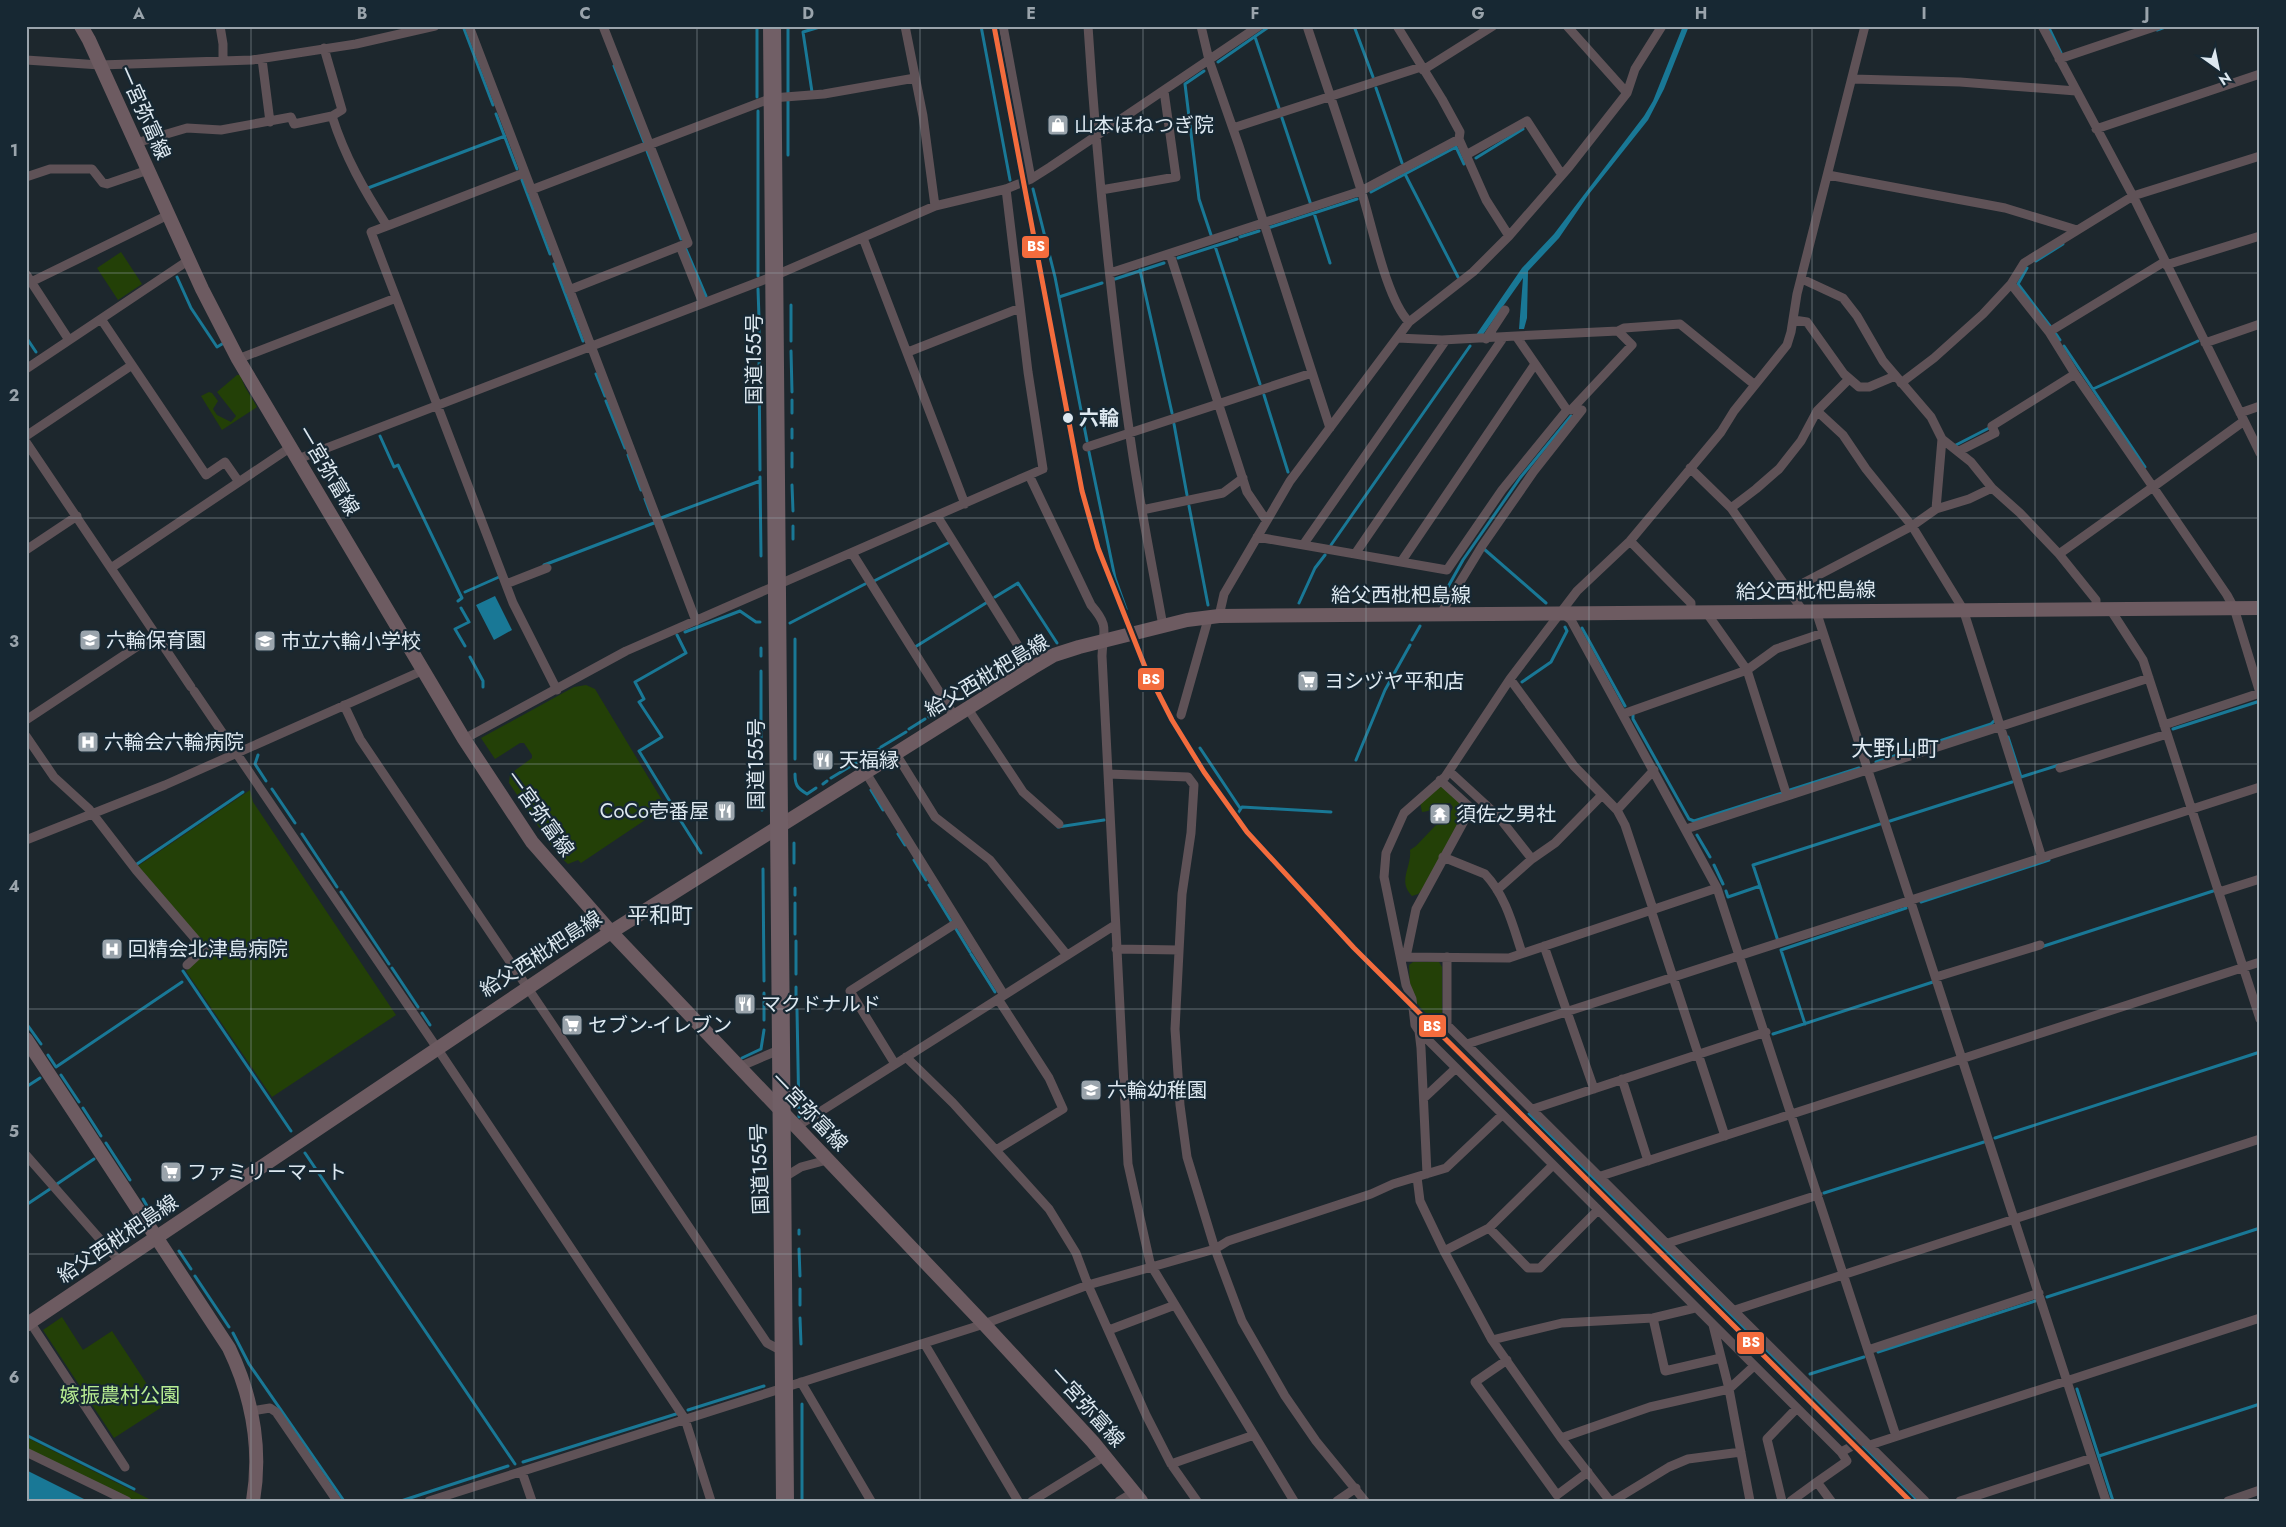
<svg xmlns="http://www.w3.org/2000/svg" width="2286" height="1527" font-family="Jost,'Noto Sans JP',sans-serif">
	<rect width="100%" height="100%" fill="#1d272d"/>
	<path fill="#234007" d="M121 252 142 284 118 300 97 268Z
		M237 375H240L245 387 257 407 222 430 201 396 209 392 212 393 218 401 213 409 217 415 231 422 236 416 217 392Z
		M586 685 595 689 665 805 663 808 581 863 578 860 568 864 558 855 509 783 510 774 532 758V755L524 743H520L495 759 481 738 574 687Z
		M1442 786 1466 808 1423 889 1418 894 1412 896C1397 881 1412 867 1410 850L1416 846 1435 826 1448 818 1453 807 1450 803C1439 803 1432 812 1422 812L1420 802Z
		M250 790 253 802 396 1015 272 1097 186 971 209 949 138 866Z
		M1413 962H1439L1442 967V1015L1429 1017C1410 998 1410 991 1409 965Z
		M62 1317 83 1350 112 1331 162 1407 114 1438 43 1330Z
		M26 1437 151 1500 132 1501 26 1448Z"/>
	<path fill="#197896" d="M1683 26H1689L1664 89 1648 120 1589 194 1559 238 1528 271 1527 318 1524 329H1519L1523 278 1482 336 1476 335 1522 268 1554 234 1644 116 1653 101Z
		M495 596 512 630 494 640 476 605Z
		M26 1470 88 1501H26Z"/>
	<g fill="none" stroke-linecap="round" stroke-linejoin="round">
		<path stroke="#197896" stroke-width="3" d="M463 26 493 105
			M757 26V97
			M788 26V93
			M981 26 1010 180
			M1354 26 1373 77
			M2048 26 2061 53
			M2157 30 2168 26
			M1255 37 1279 108
			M1218 62 1270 26
			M614 66 644 142
			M1204 71 1185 84 1199 199 1211 235
			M1376 88 1402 163
			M812 92 803 32 823 26
			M788 100V155
			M758 111V276
			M496 114 517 169
			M1282 118 1311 205
			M647 151 681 239
			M1476 158 1523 129
			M1405 174 1458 277
			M522 180 550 254
			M368 188 505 136
			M1033 189 1055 277 1087 441
			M1371 192 1456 147 1464 164
			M1314 213 1330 263
			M1268 228 1357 199
			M1240 237 1259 231
			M1215 246 1260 384
			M685 247 706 296
			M1178 258 1237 239
			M2036 261 2063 244
			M554 264 583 341
			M2027 268 2018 284 2050 326
			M1140 270 1172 413
			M177 277 191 308 217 347 222 344
			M1115 279 1164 263
			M758 289 759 318
			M1059 297 1102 283
			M791 305V341
			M759 330V348
			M2056 334 2060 340
			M26 337 36 352
			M2064 346 2145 467
			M791 351 792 392
			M759 358 760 470
			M596 374 605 396
			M2093 389 2198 341
			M1264 395 1288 472
			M792 400V413
			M606 401 625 448
			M1174 424 1187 495
			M792 429V438
			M380 436 394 467 398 465 460 594 462 598 458 601
			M1954 446 1989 428
			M1089 452 1115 578 1126 609
			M792 453V467
			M628 455 641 490
			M760 477 761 556
			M792 485 793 511
			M645 499 651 515
			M1189 506 1208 605
			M661 518 760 481
			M793 526V539
			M1331 545 1470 346
			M1484 549 1546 603
			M544 565 654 523
			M874 581 948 543
			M465 592 499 577
			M995 597 1018 583 1057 643
			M1299 603 1315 568 1325 555
			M1439 603 1463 560 1520 478 1571 416
			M461 608 469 622 455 629 465 646
			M790 623 865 584
			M1582 628 1625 706
			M685 632 740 611 756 622H760
			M795 639V759
			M1412 640 1420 626
			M915 647 986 603
			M761 648V656
			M470 657 483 681V687
			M761 671V748
			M1522 682 1551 662 1567 631 1565 627
			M952 702 958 699
			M1633 715V719L1689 819 1694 821 1782 793
			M929 717 944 708
			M909 729 925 719
			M2173 729 2260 701
			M2008 737 2021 777 2059 765
			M881 747 906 732
			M1200 748 1240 808
			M258 755 255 764 266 781
			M1356 760 1385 690 1410 645
			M1876 762 1991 724 1994 721
			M761 773 762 787
			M795 774C795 785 797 788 807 794L816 788
			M831 778 879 749
			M823 784 827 781
			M272 789 295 823
			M871 790 883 810
			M1790 790 1859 768
			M674 808 639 751 662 737 639 702 644 699 635 682 686 653 677 635
			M762 810V798
			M1238 813 1242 807 1331 812
			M679 818 701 853
			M1890 821 2012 782
			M1058 827 1104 820
			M302 834 337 887
			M898 834 905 845
			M1697 835 1710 857
			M794 843V863
			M914 860 926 880
			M137 864 243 792
			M1714 865 1723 884
			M763 869 764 981
			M929 885 951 921
			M1726 891 1728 897 1760 886
			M341 892 389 964
			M795 895V888
			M1921 902 2049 860
			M795 903V934
			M956 929 970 952
			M796 941V974
			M1778 941 1753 865 1880 824
			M2041 947 2213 891
			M971 954 995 992
			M392 968 418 1007
			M183 971 291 1131
			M796 987V1001
			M764 993V1020
			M797 1010 799 1117
			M422 1013 430 1025
			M26 1023 41 1044
			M1805 1024 1781 950 1906 908
			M1773 1034 1933 982
			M48 1055 56 1067 182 982
			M742 1058 761 1049 764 1030
			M61 1075 79 1102
			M26 1087 40 1078
			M83 1108 101 1136
			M1529 1114 1856 1440
			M1995 1138 2260 1052
			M106 1143 130 1180
			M305 1153 515 1464
			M57 1184 94 1159
			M1824 1193 1984 1142
			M143 1199 151 1213
			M26 1205 50 1189
			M799 1230V1234
			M799 1249 800 1276
			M179 1251 191 1269
			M195 1276 229 1327
			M800 1289V1305
			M2047 1297 2260 1228
			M800 1318 801 1344
			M233 1333 249 1364 344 1501
			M1878 1352 2035 1301
			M1810 1374 1864 1357
			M2077 1389 2113 1501
			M802 1404V1501
			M688 1410 764 1386
			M26 1435 134 1489
			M1863 1446 1917 1501
			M2099 1456 2260 1404
			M523 1462 676 1414
			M401 1501 508 1466"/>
		<path stroke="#5f5257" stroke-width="9" d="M220 26 223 44V60
			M469 26 696 621
			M905 26 923 116 935 206
			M1003 26 1031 179
			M1088 26C1097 166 1111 305 1131 443 1140 505 1152 565 1163 626
			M1201 26 1209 60 1239 146 1330 428
			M1307 26C1325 81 1344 135 1361 190 1372 224 1386 299 1409 322
			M1397 26 1442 99 1460 132 1459 139 1486 200 1509 236
			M1567 26 1627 93
			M2042 26 2133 196 2260 453
			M324 48 342 110 332 116C345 157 364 190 387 226L371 232 382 261 513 603 557 690
			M262 59 270 122
			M2059 59 2157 26
			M26 60 100 65 252 60 356 44 435 26
			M1423 70 1493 26
			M1853 79 1960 82 2076 91
			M1233 128 1421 67
			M2096 129 2260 74
			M136 143 187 128 221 130 291 117 294 124 332 116
			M1466 155 1527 121 1562 175
			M1828 175 2005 208 2077 230
			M26 177 50 169H92L103 183 107 184 148 170
			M531 190 772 98 824 94 915 78
			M1101 190 1176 177 1164 91
			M387 226 524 173
			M863 238 965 504
			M680 246 703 303
			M1170 254 1247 492 1266 520
			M2166 265 2260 236
			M1110 273 1361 191 1459 139
			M26 274 69 340
			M1802 279 1843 298 1857 316 1883 361 1931 417 1942 439 1971 462 1992 488 2020 513 2059 554 2096 600V609
			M31 282 168 215
			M2011 284 2049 332 2164 262
			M569 290 688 243 603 26
			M101 319 206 475 225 462 239 482
			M1794 320 1807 322 1844 374 1859 387H1869L1895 376
			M2049 332 2075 374 2153 487 2244 421
			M1516 336 1618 331 1624 328 1680 324 1755 385
			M1486 339 1505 310
			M2205 343 2260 324
			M908 352 1020 308
			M238 359 396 298
			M26 369 189 260
			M1901 383 1934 358 1983 314 2011 284 2024 263 2133 196 2260 156
			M1571 410 1632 345 1618 331
			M1817 411 1843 435 1866 469 1912 526 1963 609 2042 858
			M2240 413 2260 406
			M26 436 132 365
			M26 442 191 687
			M1087 447 1312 373
			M1959 451 1995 433 1992 426 2075 374
			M298 459 774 276 935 206 1006 189 1031 179 1050 167 1259 26
			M1690 468 1731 508 1803 611
			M1029 475 1091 605C1110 627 1103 630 1102 656L1128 1164 1151 1267
			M1731 508 1756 489 1779 469 1801 441 1817 411 1849 379
			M1936 509 1942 439
			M1142 510 1223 493 1243 478
			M937 516 1032 668
			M1257 537 1447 570 1502 490 1567 410 1516 336 1442 340 1397 338
			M1630 541 1691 603V612
			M1303 545 1446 340
			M26 550 77 516
			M852 553 955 717
			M1355 554 1503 338
			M2059 554 2153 487 2227 595 2234 608 2260 693 2164 725
			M1401 562 1535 364
			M111 568 291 447
			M506 584 547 568
			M1790 590 1912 526 1936 509 1969 499 1992 488
			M2110 609 2143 660 2260 1019
			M1816 611 2106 1501
			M1706 612 1747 670 1787 796
			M1563 614 1571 620 1717 888 1896 1436
			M1440 615 1482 546 1534 471 1582 410
			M1219 616 1224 594 1290 481 1409 322 1473 272 1509 236 1569 167 1627 93 1635 69 1662 26
			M1510 679 1574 766 1617 810 1625 825 1653 909
			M194 691 437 1048 685 1419 711 1501
			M344 705 360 739 767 1343 784 1352
			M968 709 1023 792 1059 824
			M1623 714 1747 670 1776 649 1823 633
			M1181 715 1209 616
			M26 720 156 634
			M26 736 54 777 89 809 136 870 204 949 187 965
			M464 739 626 651 1043 469 1028 372 1006 189
			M896 754 935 817 990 860 1067 955
			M2060 768 2167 734
			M1449 771 1498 816 1532 859
			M866 773 1004 995
			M1108 774 1188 777 1194 785 1191 833 1182 894 1175 1029 1180 1105 1187 1157 1215 1249 1242 1321 1285 1396 1316 1441 1365 1501
			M1617 810 1654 770
			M1686 829 2149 678
			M26 840 165 785 424 670
			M1443 857 1485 874C1506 896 1513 926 1522 953
			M1497 890 1532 859 1555 843 1601 796
			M2219 892 2260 879
			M1651 910 1725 1136
			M1544 946 1594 1089
			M1116 949 1179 950
			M1401 957 1509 958 1717 888
			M1406 957 1416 909 1471 808 1440 780
			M1447 957V1025L1925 1501
			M1936 977 2040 945
			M1419 1031 1841 1452
			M1467 1044 2260 787
			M906 1057 953 1103 1049 1209 1076 1253 1088 1285 1146 1415 1171 1464 1197 1501
			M895 1064 850 991 958 922
			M739 1067 779 1050
			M1622 1079 1648 1161
			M1424 1098 1456 1068
			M1533 1109 1766 1032
			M796 1127 1115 925
			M996 1150 1063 1109 1049 1078 998 999
			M26 1155 120 1262
			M1427 1174 1421 1048 1419 1031 1415 1025 1412 999 1406 985 1384 877 1386 853 1404 813 1445 777 1510 679 1577 591 1630 541 1721 432 1734 411 1787 345 1791 332 1797 294 1865 26
			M1601 1176 2260 962
			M1417 1177 1420 1201 1444 1251 1492 1340 1561 1438 1610 1501
			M783 1178 801 1167 827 1160
			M1489 1228 1528 1268H1540L1598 1210
			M1668 1243 1818 1195
			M1444 1251 1489 1228 1553 1165
			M1152 1267 1294 1501
			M1735 1310 2260 1139
			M1653 1318 1665 1371 1721 1358
			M30 1322 125 1467
			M1713 1325 1729 1389 1750 1501
			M1109 1330 1175 1305
			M1492 1340 1562 1323 1653 1318 1695 1308
			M924 1343 1018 1501
			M1868 1350 2039 1293
			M1507 1360 1475 1382 1557 1495 1588 1472
			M801 1382 871 1501
			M252 1411 270 1408 276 1412 337 1501
			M1561 1438 1650 1407 1729 1389 1754 1366
			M1870 1445 2260 1318
			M26 1452 127 1501
			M1171 1464 1254 1435
			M522 1472 532 1501
			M429 1501 984 1324 1088 1285 1215 1249 1228 1241 1371 1194 1393 1184 1446 1168 1502 1115
			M1032 1501 1105 1456
			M1119 1501 1134 1492
			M1337 1501 1356 1488
			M1613 1501 1669 1467 1688 1459 1741 1452
			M1782 1501 1767 1439 1797 1408
			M1791 1501 1817 1482
			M1831 1501 1817 1482 1847 1461 1841 1452 1864 1440
			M1960 1501 2092 1458
			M2228 1501 2260 1490"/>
		<path stroke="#6d5b61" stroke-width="14" d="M81 26 89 40 202 289 238 359 464 739 532 842 611 932 984 1324 1093 1442 1141 1501
			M26 1039 229 1348C252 1396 262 1447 253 1501
			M26 1325 611 932 1032 668 1054 655 1079 647 1187 620 1219 616 2260 608"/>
		<path stroke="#715f66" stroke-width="18" d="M772 26 785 1501"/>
		<g stroke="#172833" stroke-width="9">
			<path id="rail-1" d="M994 26 1082 491 1098 548 1145 667 1172 720 1204 772 1247 832 1354 948 1910 1501"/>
		</g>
		<use href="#rail-1" stroke="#f36c3d" stroke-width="5"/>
	</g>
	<path fill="none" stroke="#9aa4ac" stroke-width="1" stroke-opacity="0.55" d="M251 26V1501M474 26V1501M697 26V1501M920 26V1501M1143 26V1501M1366 26V1501M1589 26V1501M1812 26V1501M2035 26V1501M26 273H2260M26 518H2260M26 764H2260M26 1009H2260M26 1254H2260"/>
	<defs>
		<g id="shop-square" transform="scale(1.125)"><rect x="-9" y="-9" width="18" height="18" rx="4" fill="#9aa4ac" stroke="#172833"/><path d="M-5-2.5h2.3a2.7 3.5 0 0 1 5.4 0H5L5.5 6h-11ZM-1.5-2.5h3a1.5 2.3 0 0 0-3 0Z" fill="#fff"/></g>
		<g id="school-square" transform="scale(1.125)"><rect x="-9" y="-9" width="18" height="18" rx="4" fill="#9aa4ac" stroke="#172833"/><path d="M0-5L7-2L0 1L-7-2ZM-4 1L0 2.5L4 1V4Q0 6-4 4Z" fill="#fff"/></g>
		<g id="supermarket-square" transform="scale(1.125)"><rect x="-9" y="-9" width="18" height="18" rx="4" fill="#9aa4ac" stroke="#172833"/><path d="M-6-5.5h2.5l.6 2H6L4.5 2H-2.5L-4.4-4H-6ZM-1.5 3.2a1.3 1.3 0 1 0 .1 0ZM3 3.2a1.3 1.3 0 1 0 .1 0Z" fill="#fff"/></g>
		<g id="hospital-square" transform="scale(1.125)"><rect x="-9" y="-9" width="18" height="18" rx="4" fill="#9aa4ac" stroke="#172833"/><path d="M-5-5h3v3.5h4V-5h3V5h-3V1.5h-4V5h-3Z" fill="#fff"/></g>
		<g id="restaurant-square" transform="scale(1.125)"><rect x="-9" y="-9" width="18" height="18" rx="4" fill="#9aa4ac" stroke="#172833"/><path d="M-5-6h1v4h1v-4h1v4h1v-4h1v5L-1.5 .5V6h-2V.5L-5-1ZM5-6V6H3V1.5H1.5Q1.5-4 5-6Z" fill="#fff"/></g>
		<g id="temple-square" transform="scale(1.125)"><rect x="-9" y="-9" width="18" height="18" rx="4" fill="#9aa4ac" stroke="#172833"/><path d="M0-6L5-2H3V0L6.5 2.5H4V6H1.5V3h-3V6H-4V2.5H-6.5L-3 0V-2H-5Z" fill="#fff"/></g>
	</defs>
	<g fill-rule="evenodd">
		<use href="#shop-square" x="1058" y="125"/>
		<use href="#school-square" x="90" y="640"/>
		<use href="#school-square" x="265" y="641"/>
		<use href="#supermarket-square" x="1308" y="681"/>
		<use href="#hospital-square" x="88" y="742"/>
		<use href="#restaurant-square" x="823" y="760"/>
		<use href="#restaurant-square" x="725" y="811"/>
		<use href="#temple-square" x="1440" y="814"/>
		<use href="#hospital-square" x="112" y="949"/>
		<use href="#restaurant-square" x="745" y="1004"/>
		<use href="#supermarket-square" x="572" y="1025"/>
		<use href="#school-square" x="1091" y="1090"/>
		<use href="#supermarket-square" x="171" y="1172"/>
	</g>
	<circle fill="#dde8f0" stroke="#172833" stroke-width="2" cx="1068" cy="418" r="6"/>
	<g text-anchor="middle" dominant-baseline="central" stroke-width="4.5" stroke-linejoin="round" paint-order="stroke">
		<g font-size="20" fill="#dde8f0" stroke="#172833">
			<text transform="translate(144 113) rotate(66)">一宮弥富線</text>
			<text transform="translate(754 359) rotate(-90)">国道155号</text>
			<text transform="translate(328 471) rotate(59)">一宮弥富線</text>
			<text transform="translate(1806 591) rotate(-1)">給父西枇杷島線</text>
			<text x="1401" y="595">給父西枇杷島線</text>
			<text transform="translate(987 676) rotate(-31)">給父西枇杷島線</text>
			<text transform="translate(756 764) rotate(-90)">国道155号</text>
			<text transform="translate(540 814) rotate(54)">一宮弥富線</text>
			<text transform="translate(541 954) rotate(-33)">給父西枇杷島線</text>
			<text transform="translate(809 1112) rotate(46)">一宮弥富線</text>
			<text transform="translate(760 1169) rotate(-92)">国道155号</text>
			<text transform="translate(118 1239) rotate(-34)">給父西枇杷島線</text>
			<text transform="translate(1087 1407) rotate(48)">一宮弥富線</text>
		</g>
		<g font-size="20" fill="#dde8f0" stroke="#172833" text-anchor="start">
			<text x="1074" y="125">山本ほねつぎ院</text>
			<text x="106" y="640">六輪保育園</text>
			<text x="281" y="641">市立六輪小学校</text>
			<text x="1324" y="681">ヨシヅヤ平和店</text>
			<text x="104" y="742">六輪会六輪病院</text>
			<text x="839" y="760">天福縁</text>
			<text x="709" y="811" text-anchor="end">CoCo壱番屋</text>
			<text x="1456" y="814">須佐之男社</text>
			<text x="128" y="949">回精会北津島病院</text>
			<text x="761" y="1004">マクドナルド</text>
			<text x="588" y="1025">セブン-イレブン</text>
			<text x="1107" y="1090">六輪幼稚園</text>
			<text x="187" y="1172">ファミリーマート</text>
		</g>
		<g font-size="20" font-weight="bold" fill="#dde8f0" stroke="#172833" text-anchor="start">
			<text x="1079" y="418">六輪</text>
		</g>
		<g font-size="20" fill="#b7ec92" stroke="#172833">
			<text x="120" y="1395">嫁振農村公園</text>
		</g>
		<g font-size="22" fill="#dde8f0" stroke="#172833">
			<text x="1895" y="748">大野山町</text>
			<text x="660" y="915">平和町</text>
		</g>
	</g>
	<g stroke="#172833" stroke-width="2">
		<rect x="1021" y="235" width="29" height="24" rx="5" fill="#f36c3d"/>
		<rect x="1137" y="667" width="28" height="24" rx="5" fill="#f36c3d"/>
		<rect x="1418" y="1014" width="29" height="24" rx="5" fill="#f36c3d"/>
		<rect x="1736" y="1331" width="29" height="24" rx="5" fill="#f36c3d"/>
	</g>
	<g font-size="14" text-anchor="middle" font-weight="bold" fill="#fff">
		<text x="1036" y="251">BS</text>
		<text x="1151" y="684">BS</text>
		<text x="1432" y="1031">BS</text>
		<text x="1751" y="1347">BS</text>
	</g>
	<rect width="2286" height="1527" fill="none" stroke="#172833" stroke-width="55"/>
	<g transform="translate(2218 68) rotate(147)" stroke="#172833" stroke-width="4" paint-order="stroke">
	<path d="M0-4L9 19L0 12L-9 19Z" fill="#dde8f0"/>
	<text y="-8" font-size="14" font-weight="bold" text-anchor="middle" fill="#dde8f0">N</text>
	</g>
	<rect x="28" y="28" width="2230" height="1472" fill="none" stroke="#9aa4ac" stroke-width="2"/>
	<g font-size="16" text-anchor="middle" font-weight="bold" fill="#9aa4ac">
		<text x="139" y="19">A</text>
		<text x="362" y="19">B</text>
		<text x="585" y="19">C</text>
		<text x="808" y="19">D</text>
		<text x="1031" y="19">E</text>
		<text x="1255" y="19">F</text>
		<text x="1478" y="19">G</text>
		<text x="1701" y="19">H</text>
		<text x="1924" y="19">I</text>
		<text x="2147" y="19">J</text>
		<text x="14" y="156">1</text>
		<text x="14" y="401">2</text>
		<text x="14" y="647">3</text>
		<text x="14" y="892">4</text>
		<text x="14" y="1137">5</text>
		<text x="14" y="1383">6</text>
	</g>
</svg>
